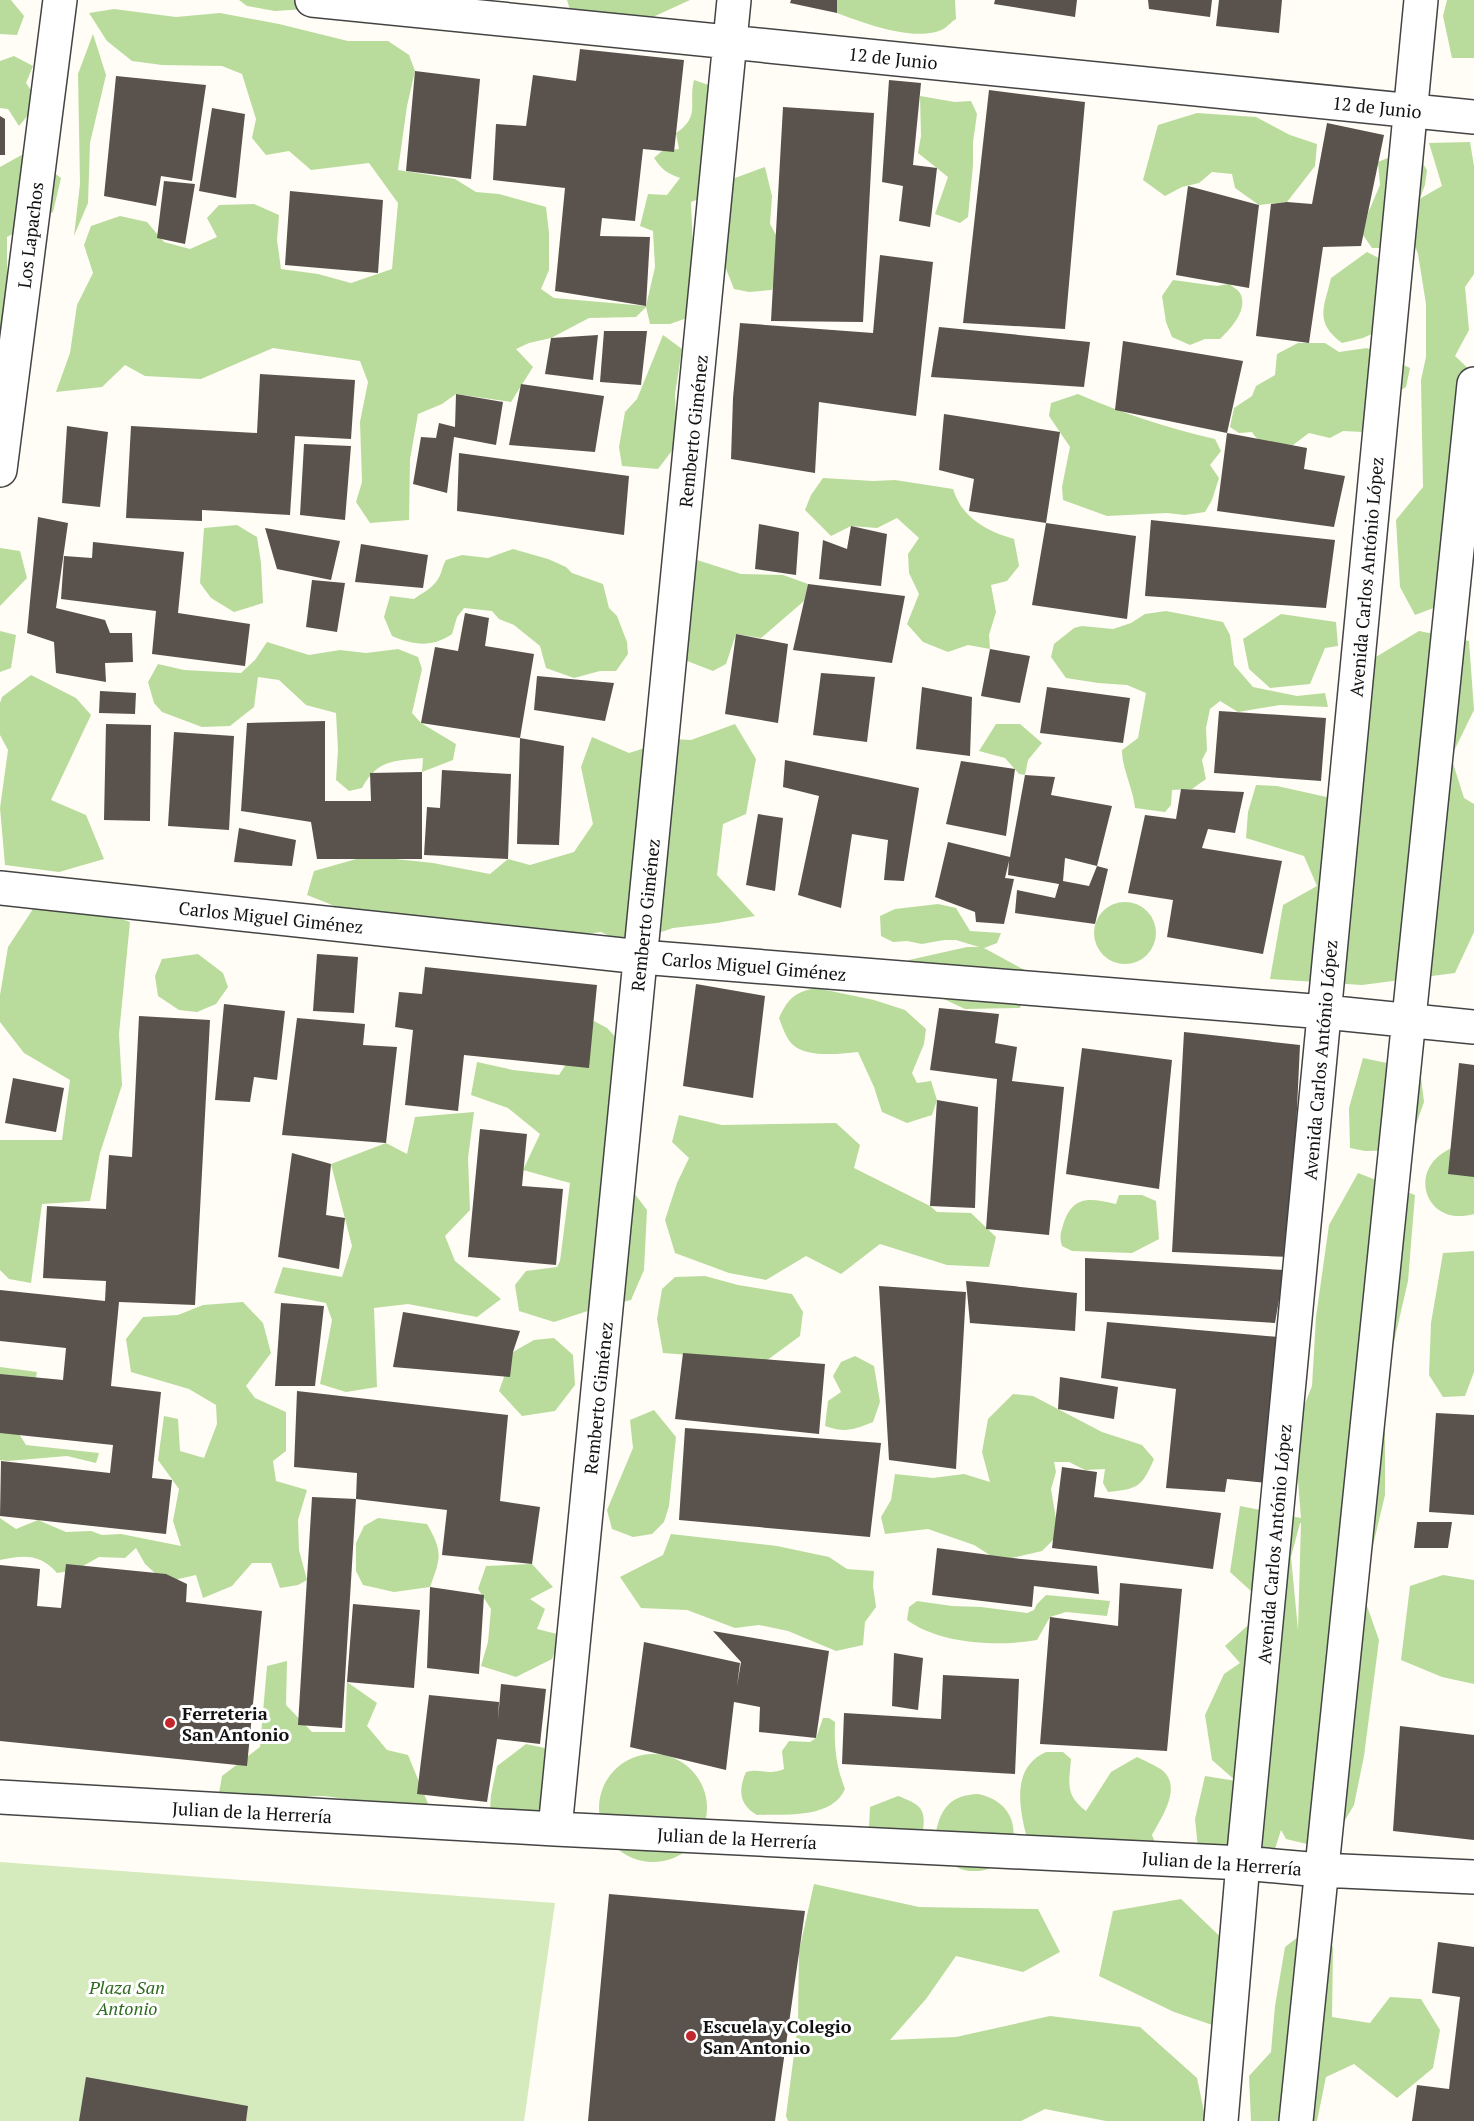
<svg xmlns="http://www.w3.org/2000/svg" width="1474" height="2121" font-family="'PT Serif',serif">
	<rect width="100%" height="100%" fill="#fffdf5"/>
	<path fill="#d5ebbd" d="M0 1862 555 1903 524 2121H0Z"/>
	<path fill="#b9dc9c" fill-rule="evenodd" d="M0 0H11L24 16 17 35 0 34Z
		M239 0H441L275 11 247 6Z
		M567 0H690L642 22 577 32Z
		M837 0H955L956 19C952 21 949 25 945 28 919 44 863 23 837 13Z
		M1447 0H1474V58H1452L1443 16Z
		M114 9 176 17 220 13 279 24 348 41H388L409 55 415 71 407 106 398 170 455 179 476 192 499 194 546 207 549 233V270L541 289 554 298 646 306 655 267 653 231 640 226 648 194 667 195 680 178C667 173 662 170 654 158L662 151 679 149 676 133C701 116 688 104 694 80L726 91 704 197 691 202 694 273 687 318 670 324H650L646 307 636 317 589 318 551 338 529 343 516 349 533 367 511 402 456 394 442 404 418 414 410 459 409 520 370 523 356 502 362 482 360 422 368 382 360 361 273 348 201 379 145 376 125 365 102 387 56 392 70 353 77 305 93 273 84 245 91 226 120 216 147 222 164 242 190 249 217 237 207 218 219 205 254 204 279 215 277 240 281 269 318 274 351 283 392 269 398 203 369 163 311 170 289 151 266 155 252 138 256 119 242 74 222 66 162 65 132 61 107 41 89 13Z
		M93 34 106 75 90 143 88 203 74 236 80 184 78 74Z
		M14 56 33 66 26 83 39 102 19 126 8 109 0 108V61Z
		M920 96 955 102 971 101 977 114 973 142V165L968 217 960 223 935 214 948 177 918 153 921 136Z
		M1197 113 1256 117 1290 135 1317 144 1315 166 1287 202 1259 205 1235 188 1232 174 1212 172 1199 183 1182 187 1165 196 1143 180 1158 125Z
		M1470 142 1474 166V274L1465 287 1469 330 1455 356 1474 374 1452 601 1415 615 1400 587 1396 520 1423 487 1421 380 1426 357V304L1418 254 1413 240 1383 248H1372L1363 235 1368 213 1380 185 1378 162 1395 155 1421 161 1427 170 1425 185 1419 201 1421 198 1442 186 1429 143Z
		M27 152 61 178 53 212 7 237V283L21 298 0 373V167Z
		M765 167 772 196 770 224 781 244 772 290 749 292 734 289 721 256 727 181Z
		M1367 252 1398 268 1385 328 1363 338 1342 343C1314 322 1324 308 1331 278Z
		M1173 280 1217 286 1229 284C1232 286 1238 290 1240 293 1249 310 1230 329 1220 339H1205L1190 345 1172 337 1166 322 1162 296Z
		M663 335 682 349 675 394 677 444 658 469 622 466 619 447 625 412 637 399Z
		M1298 343H1325L1339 352 1367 348 1410 368 1406 387 1373 408 1363 432 1343 431 1330 438 1309 433 1293 445C1279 444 1260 447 1252 432L1239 433 1230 427 1234 408 1252 396 1256 386 1275 375 1277 354Z
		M1078 394C1122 413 1167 428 1215 439L1221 451 1210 465 1219 478 1212 500 1205 512 1185 515 1167 513 1107 516 1063 500 1062 487 1070 447 1049 416 1051 403Z
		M823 478 873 481 895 480 953 489C962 518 986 531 1014 539L1019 566 1007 581 991 585 996 612 989 635 990 649 968 645 948 652 923 642 907 624 919 594 909 573 908 554 919 538 897 518 877 528 851 526 831 536 805 510 811 495Z
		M237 525 257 537 261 563 263 603 234 612 211 598 200 583 204 528Z
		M0 548 20 551 27 578 0 606Z
		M513 549 548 559 566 567 572 573 603 584 609 608 617 616 627 642 628 654 616 671H600L574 678 546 668 540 646 514 625 499 619 492 611 464 608 457 617 452 634C431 648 414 645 392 636L384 617 390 596 414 599C422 593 433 588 438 579 442 573 442 566 446 560L462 555 488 558Z
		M697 560 741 574 783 575 808 584 804 601 761 638 736 634 726 664 713 671 682 659 689 595Z
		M1166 611 1223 622 1230 635 1234 665 1253 687 1297 696 1325 693 1328 707 1280 705 1238 712 1220 701 1210 709 1206 728 1207 750 1202 760 1206 779 1192 789 1172 790 1171 805 1165 812 1135 808C1133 788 1122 769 1122 750L1138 738 1146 693 1127 685 1098 683 1066 678 1051 657 1054 644 1074 628 1082 626 1113 629 1131 623 1145 614Z
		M1281 614 1336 622 1338 646 1325 648 1310 684 1270 688 1249 669 1243 639Z
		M0 631 16 635 11 668 0 672Z
		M1419 631 1469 641 1474 710 1451 757 1464 798 1474 804V932L1455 973 1362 985 1270 979 1283 905 1317 886 1304 856 1246 838 1248 812 1256 785 1277 786 1331 798 1346 675Z
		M267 642 309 655 340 650 366 653 398 649 418 657 422 669 412 713 421 723 456 744 453 760 422 772 423 758C393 761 377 760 362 788L349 791 336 780 338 750 336 713 306 705 279 680 258 677 254 707 230 726 202 727 162 712 154 703 148 682 158 664 184 670 241 673 255 660Z
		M31 675 76 698 91 715 51 800 86 815 104 859 59 872 5 865 0 808 8 750 0 735V703L2 697Z
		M735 724 756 759 746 814 723 824 717 875 755 916 717 923 673 928 626 944 601 932 566 937 473 921 435 924 370 920 307 895 314 871 367 856 433 863 490 874 508 859 530 865 574 852 593 824 581 767 592 737 629 753 673 739 691 740Z
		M996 724H1020L1042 743 1028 760 1025 775 1019 774 1005 758 979 751Z
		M1094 933a31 31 0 1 1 62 0a31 31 0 1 1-62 0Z
		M938 904 956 908 970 931 1001 933 997 943 984 948 1030 973 1020 1008 965 1009 912 984 909 960 967 947H979L956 940H944L922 944 907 941 893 942 881 936 880 916 895 909Z
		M33 909 95 910 130 922 119 1034 122 1085 100 1153 90 1201 42 1204 31 1283 9 1279 0 1270V1140H62L70 1080 24 1053 0 1022V995L8 947Z
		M198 954 223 973 228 987 216 1004 197 1012 179 1010 158 996 155 976 162 959Z
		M816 988 874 1000 905 1010 926 1029 924 1044 912 1073 917 1083 931 1081 937 1100 932 1115 907 1123 882 1112 874 1087 858 1052C839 1054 806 1058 792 1044 786 1038 782 1026 779 1018 788 999 794 992 816 988Z
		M594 1021 607 1028 623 1045 606 1156 647 1210 644 1270 631 1300 600 1307 554 1322 519 1311 515 1285 526 1271 557 1267 560 1261 570 1183 523 1170 540 1134 508 1108 471 1095 477 1062 513 1070 559 1075Z
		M1363 1058 1420 1070 1424 1102 1407 1150 1365 1151 1350 1148 1349 1108Z
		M474 1112 468 1158 470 1210 445 1236 455 1261 501 1299 477 1317 408 1304 374 1308 377 1387 346 1392 320 1384 332 1320 326 1303 274 1293 283 1267 342 1277 352 1246 331 1164 386 1143 407 1154 415 1117Z
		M679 1115 722 1125 836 1123 860 1145 854 1168 930 1206 937 1212 971 1213 996 1237 989 1267 947 1265 880 1244 841 1274 806 1256 766 1280 729 1273 675 1253 665 1220 677 1183 689 1158 672 1142Z
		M1452 1148 1474 1150V1214C1425 1228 1405 1168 1452 1148Z
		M1358 1173 1415 1195 1408 1281 1385 1381V1495L1362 1592 1379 1640 1364 1756 1354 1805 1328 1849 1286 1839 1281 1830 1265 1881 1198 1848 1195 1819 1205 1776 1236 1781 1212 1760 1205 1715 1224 1674 1240 1663 1225 1646 1255 1619 1252 1592 1230 1572 1240 1506 1301 1518 1294 1431 1312 1386 1316 1317 1329 1225ZM1300 1523H1301L1298 1630 1291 1557Z
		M1119 1195H1142L1156 1201 1159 1239 1132 1253 1072 1251 1062 1246C1059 1236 1061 1232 1064 1222 1074 1194 1092 1199 1116 1204Z
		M1474 1251V1372L1465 1396 1443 1397 1429 1375 1431 1323 1443 1253Z
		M705 1276 738 1285 792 1294 803 1312 800 1336 766 1361 663 1353 657 1319 662 1289 675 1277Z
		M243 1302 263 1323 271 1353 246 1386 255 1398 286 1412V1451L273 1461 276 1481 307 1490 298 1520 299 1550 307 1580 298 1585 280 1588 271 1563H252L232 1586 203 1598 196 1575 165 1582 145 1564 136 1548 125 1558 99 1557 76 1570 57 1573C40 1553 23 1555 0 1560V1518L16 1529 38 1520 66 1532 91 1531 102 1535 121 1534 181 1546 173 1521 179 1489 158 1460 164 1416 178 1419 180 1451 204 1458 217 1424 216 1405 189 1389 131 1372 126 1339 143 1317 178 1315 203 1305Z
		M554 1338 573 1355 575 1385 555 1411 522 1416 499 1391 513 1352 534 1340Z
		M855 1356 874 1366 880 1402 873 1422C853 1430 845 1433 825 1426L828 1401 841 1392 833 1376 841 1362Z
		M0 1367 37 1372 32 1396 4 1410 26 1445 99 1453 96 1463 67 1456 8 1461 0 1460Z
		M1013 1394 1033 1396 1102 1432 1142 1445 1154 1459C1142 1487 1138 1489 1108 1492L1103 1483 1105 1469 1085 1470 1069 1462H1054L1056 1472 1051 1489 1056 1519 1054 1539 1042 1551 1012 1558 996 1559 974 1545 928 1529 885 1534 881 1517 891 1500 895 1474 933 1478 964 1474 990 1482 982 1452 988 1419Z
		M654 1410 676 1437 669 1506 664 1522 652 1534 633 1537 612 1529 607 1510 633 1448 630 1420Z
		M378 1518 427 1524C443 1552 441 1557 430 1587L394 1592 363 1585 356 1571V1543L364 1526Z
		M671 1534 777 1546 829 1557 847 1569 874 1571 873 1586 876 1607 865 1622 863 1645 836 1651 788 1631 759 1625 735 1628 687 1610 641 1608 620 1577 663 1555Z
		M532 1564 553 1587 530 1599 545 1609 537 1629 561 1635 552 1659 516 1677 481 1666 488 1642 491 1609 478 1589 486 1566Z
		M1443 1575 1474 1580V1684L1442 1677 1401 1660 1410 1586Z
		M1046 1595 1110 1601 1107 1616 1066 1612 1050 1617 1037 1640C997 1647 940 1644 907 1620L909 1607 917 1601 952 1606 981 1607 1027 1613 1034 1610 1037 1604Z
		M287 1661 286 1705 312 1732H345L347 1682 377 1703 367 1726 387 1750 408 1755 429 1806 382 1804 324 1796 218 1799 222 1776 260 1747 267 1666Z
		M823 1718H829L835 1722C834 1746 836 1766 845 1789 832 1819 785 1814 757 1815 739 1805 738 1790 746 1772 762 1768 768 1776 784 1769L782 1751 789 1741 810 1742 816 1738Z
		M547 1723 566 1730 564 1772 539 1815 490 1810 491 1795 497 1766 526 1744 545 1748Z
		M1046 1752H1063L1071 1759C1069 1784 1065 1795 1086 1811L1111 1772 1137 1757C1145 1761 1155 1765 1162 1770 1183 1787 1161 1818 1152 1835L1158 1850C1144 1856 1129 1866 1114 1869 1085 1876 1057 1866 1031 1853 1022 1819 1006 1770 1046 1752Z
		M599 1808a54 54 0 1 1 108 0a54 54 0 1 1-108 0Z
		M978 1794C1033 1805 1019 1874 972 1871 967 1871 958 1869 954 1865 948 1859 940 1841 936 1832 941 1807 952 1795 978 1794Z
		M898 1796C925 1806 926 1811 922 1838L872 1845 869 1828 870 1807Z
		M814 1884 919 1907 1038 1909 1060 1952 1023 1972 956 1956 926 1999 890 2040 956 2037 1050 2016 1140 2027 1197 2078 1206 2121H1106L1045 2109 1021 2121H788L786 2116 798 2023 799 1951Z
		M1181 1899 1234 1950 1227 2030 1174 2012 1099 1976 1113 1911Z
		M1323 1918 1333 1948 1332 2017 1370 2023 1390 1997 1421 1999 1440 2030 1433 2068 1397 2098 1354 2064 1326 2077 1317 2121H1251L1249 2076 1271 2052 1275 2006 1285 1947Z"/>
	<path fill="#5a524d" d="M791 0H837V13L790 3Z
		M995 0H1077L1075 17 994 4Z
		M1148 0H1212L1210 17 1149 9Z
		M1219 0H1282L1279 33 1216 26Z
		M580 49 684 60 674 152 643 149 635 221 602 218 600 236 650 237 646 306 555 291 565 188 493 180 496 124 526 126 533 75 576 81Z
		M415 71 480 79 471 179 406 171Z
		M116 76 206 85 192 181 161 176 156 206 104 196Z
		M889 80 921 83 913 165 937 168 930 227 899 221 903 186 882 182Z
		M989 90 1085 102 1065 329 963 323Z
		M783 107 874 113 863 322 771 321Z
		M212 108 245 114 236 198 199 191Z
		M0 116 5 119V155H0Z
		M1327 123 1384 135 1361 246 1323 247 1309 343 1256 336 1271 204 1287 202 1312 204Z
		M164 181 195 184 185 244 157 238Z
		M1188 186 1259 205 1249 288 1176 275Z
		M290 191 383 200 378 273 285 265Z
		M880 255 933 262 916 416 819 402 815 473 731 459 733 398 740 323 873 333Z
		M939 327 1090 342 1084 387 931 377Z
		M604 331H647L641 385 600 382Z
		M598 335 593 380 545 374 551 338Z
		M1123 341 1243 361 1227 433 1115 410Z
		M260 374 355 380 351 439 295 436 290 515 202 510V521L126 518 131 426 257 433Z
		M521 384 604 396 595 452 509 445Z
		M456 394 503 402 496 445 454 437 447 493 413 484 421 437 436 438 439 423 455 427Z
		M944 414 1060 432 1046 523 969 511 974 479 939 470Z
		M67 426 108 432 100 507 62 503Z
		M1227 433 1307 448 1304 469 1345 476 1334 527 1217 511Z
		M304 444 351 446 345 520 300 515Z
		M459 453 629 476 624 535 457 511Z
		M38 517 68 523 56 608 105 620 110 633H132L133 662 105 663 106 682 56 673 54 642 27 633Z
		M1151 520 1335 540 1326 608 1145 596Z
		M1046 523 1136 536 1127 619 1032 605Z
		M759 524 799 532 796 575 755 569Z
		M851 526 887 534 881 586 819 579 823 540 847 549Z
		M265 528 340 541 331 580 277 569Z
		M93 542 184 552 178 613 250 624 245 666 152 654 156 611 61 599 64 556 92 558Z
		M361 544 428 555 423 588 355 582Z
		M312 580 345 583 337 632 306 627Z
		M808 584 905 596 892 663 793 650Z
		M465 613 489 618 485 646 534 654 520 738 421 723 435 647 458 651Z
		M736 634 788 644 778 723 725 714Z
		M990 649 1030 656 1020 703 981 696Z
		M821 673 875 677 867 742 813 735Z
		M537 676 614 683 605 721 534 710Z
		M922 687 972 697 970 756 916 749Z
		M1047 687 1130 698 1123 743 1040 733Z
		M100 691 136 693 135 714 99 713Z
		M1219 711 1326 718 1321 781 1214 773Z
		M325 721V801H371L370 773 422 772V859H317L311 822 241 811 247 723Z
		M106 724 151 725 150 821 104 820Z
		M174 732 234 736 229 830 168 826Z
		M520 738 564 746 559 845 517 844Z
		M785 760 919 788 904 881 884 880 888 840 852 834 841 908 798 895 819 796 783 787Z
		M961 761 1015 769 1006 836 946 824Z
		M442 770 511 774 508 859 424 855 427 807 440 808Z
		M1025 775 1055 777 1051 795 1112 806 1097 866 1065 858 1063 881 1089 886 1097 866 1108 869 1095 924 1015 913 1017 890 1055 898 1059 884 1008 875 1009 861 1005 878 1014 879 1004 924 976 922 975 912 935 897 948 842 1010 857Z
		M1181 789 1244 792 1235 833 1208 829 1202 848 1282 861 1263 954 1167 937 1173 900 1128 893 1145 815 1176 819Z
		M758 814 783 818 775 891 746 885Z
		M239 828 296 840 292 866 234 862Z
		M317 954 358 957 354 1013 313 1011Z
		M425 967 597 985 589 1068 464 1055 458 1111 405 1105 413 1030 395 1027 399 992 422 994Z
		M696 984 765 996 753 1098 683 1086Z
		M224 1004 285 1011 277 1080 254 1077 250 1102 215 1100Z
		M939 1008 999 1014 995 1043 1017 1047 1012 1081 1064 1087 1049 1235 986 1229 997 1079 930 1070Z
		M139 1016 210 1020 195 1305 119 1302 111 1386 161 1392 152 1478 172 1480 166 1534 0 1516 1 1461 110 1473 113 1445 0 1433V1374L63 1380 66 1348 0 1341V1290L105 1301 106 1281 43 1278 47 1206 106 1209 109 1155 132 1157Z
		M297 1018 365 1024 363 1045 397 1047 386 1143 282 1135Z
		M1184 1032 1300 1045 1290 1257 1172 1252Z
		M1082 1048 1172 1060 1159 1189 1066 1174Z
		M1459 1063 1474 1065V1177L1448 1174Z
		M13 1078 64 1088 56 1132 5 1123Z
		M937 1100 978 1107 975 1208 930 1206Z
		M480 1129 527 1134 522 1186 563 1189 556 1265 468 1257Z
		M292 1153 331 1164 326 1215 345 1218 339 1269 278 1257Z
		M1085 1258 1284 1270 1275 1323 1085 1311Z
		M966 1281 1077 1293 1075 1331 970 1323Z
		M879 1286 966 1292 956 1469 889 1460Z
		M281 1303 324 1306 315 1386H275Z
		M403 1312 520 1331 513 1352 510 1377 393 1367Z
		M1107 1322 1279 1337 1267 1483 1227 1479 1225 1492 1166 1488 1176 1389 1101 1378Z
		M683 1353 825 1364 819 1434 675 1419Z
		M1060 1377 1118 1387 1114 1419 1058 1409Z
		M297 1391 508 1415 500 1501 540 1507 532 1564 442 1555 447 1510 356 1499 357 1473 294 1467Z
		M1436 1413 1474 1415V1515L1429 1512Z
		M685 1428 881 1443 870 1537 679 1520Z
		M1062 1467 1097 1472 1094 1497 1221 1513 1213 1569 1052 1548Z
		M312 1497 356 1499 342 1728 298 1725Z
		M1417 1522H1452L1448 1548H1414Z
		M937 1548 1012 1558 1097 1566 1099 1594 1034 1586 1032 1607 932 1595Z
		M66 1564 166 1574 187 1584 186 1602 262 1611 247 1766 0 1741V1565L40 1569 37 1606 61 1608Z
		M1120 1583 1182 1589 1167 1751 1040 1744 1050 1617 1118 1626Z
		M430 1587 484 1595 479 1674 427 1668Z
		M353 1604 420 1610 414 1688 347 1682Z
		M713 1631 829 1651 816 1738 759 1732 760 1707 734 1702 726 1770 630 1747 644 1642 740 1663 737 1686 741 1662Z
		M894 1653 923 1658 918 1710 892 1706Z
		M943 1675 1019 1679 1015 1774 842 1764 844 1713 941 1719Z
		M501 1684 546 1689 540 1744 497 1739 487 1802 417 1794 429 1695 499 1702 498 1720Z
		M1400 1726 1474 1735V1840L1393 1831Z
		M609 1894 805 1911 775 2121H588Z
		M1438 1942 1474 1947V2121H1412L1417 2085 1449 2089 1460 1997 1432 1993Z
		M86 2077 248 2106 246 2121H79Z"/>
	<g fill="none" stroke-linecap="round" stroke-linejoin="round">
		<g stroke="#444" stroke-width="36">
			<path id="street" d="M312 0 1474 117
				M0 470 60 0
				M0 888 641 957 1325 1012 1474 1027
				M0 1797 555 1829 1243 1863 1320 1870 1474 1877
				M555 1829 734 0
				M1221 2121 1243 1863 1421 0
				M1296 2121 1474 384"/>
		</g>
		<use href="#street" stroke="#fff" stroke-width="33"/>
	</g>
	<g fill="#c4262e" stroke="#fff" stroke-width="2">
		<circle cx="170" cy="1723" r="6"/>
		<circle cx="691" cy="2036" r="6"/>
	</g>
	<g text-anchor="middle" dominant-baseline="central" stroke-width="6" stroke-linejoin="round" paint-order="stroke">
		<g font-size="18" fill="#111" stroke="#fff">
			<text transform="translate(893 58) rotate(6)">12 de Junio</text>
			<text transform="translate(1377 107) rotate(6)">12 de Junio</text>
			<text transform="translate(30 235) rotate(-83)">Los Lapachos</text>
			<text transform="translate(693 431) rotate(-84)">Remberto Giménez</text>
			<text transform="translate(1366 577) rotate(-85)">Avenida Carlos António López</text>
			<text transform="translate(645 915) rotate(-84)">Remberto Giménez</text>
			<text transform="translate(271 917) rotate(6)">Carlos Miguel Giménez</text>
			<text transform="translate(754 966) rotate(5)">Carlos Miguel Giménez</text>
			<text transform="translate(1320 1060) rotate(-85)">Avenida Carlos António López</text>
			<text transform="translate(598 1398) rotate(-84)">Remberto Giménez</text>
			<text transform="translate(1274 1544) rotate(-85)">Avenida Carlos António López</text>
			<text transform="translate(252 1812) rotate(3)">Julian de la Herrería</text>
			<text transform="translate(737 1838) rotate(3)">Julian de la Herrería</text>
			<text transform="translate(1222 1863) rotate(4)">Julian de la Herrería</text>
		</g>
		<g font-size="18" font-weight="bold" fill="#111" stroke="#fff" text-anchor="start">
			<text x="182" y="1713">Ferreteria<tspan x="182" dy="21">San Antonio</tspan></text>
			<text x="703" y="2026">Escuela y Colegio<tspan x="703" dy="21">San Antonio</tspan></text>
		</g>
		<g font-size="18" font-style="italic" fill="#2f6b1f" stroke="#fff">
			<text x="127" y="1987">Plaza San<tspan x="127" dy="21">Antonio</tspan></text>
		</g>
	</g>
</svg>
